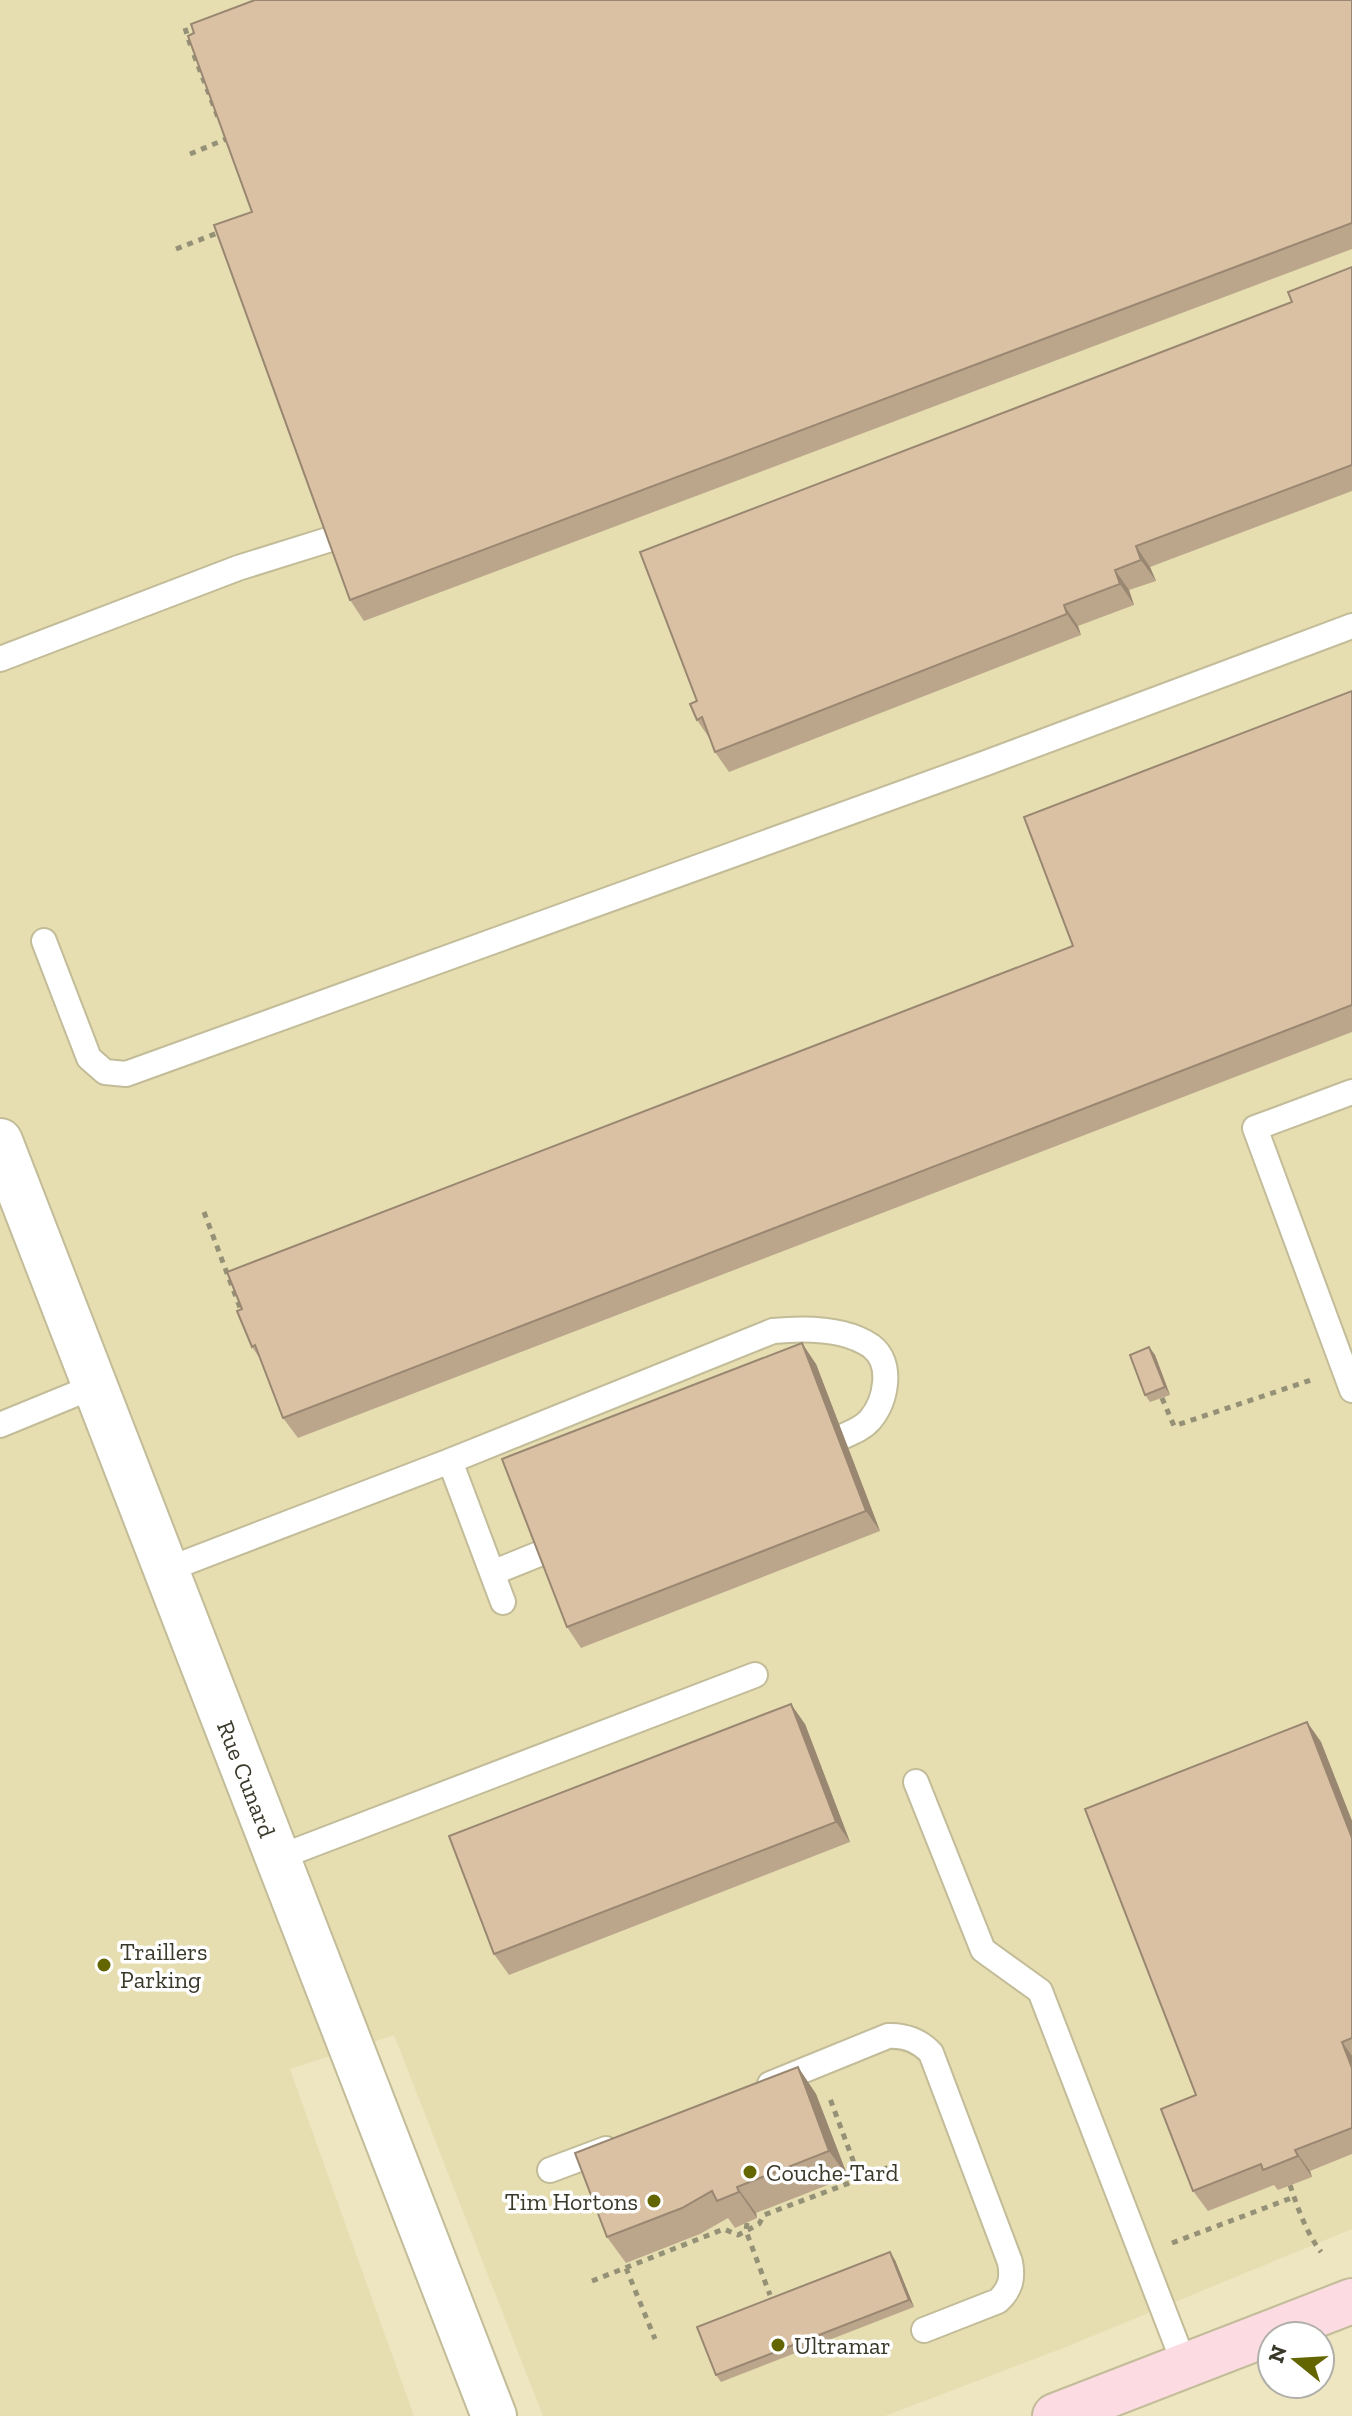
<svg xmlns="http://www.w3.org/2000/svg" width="1352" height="2416" font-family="'Zilla Slab',serif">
	<rect width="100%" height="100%" fill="#ede6c1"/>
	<path fill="#e6deb1" d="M0 0H1352V2229L1066 2347 885 2416H543L394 2035 290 2069 414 2416H0Z"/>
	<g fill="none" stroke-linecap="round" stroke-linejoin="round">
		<g stroke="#c2bc98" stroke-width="28">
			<path id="lane" d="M0 659 238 568 334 538
				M44 941 89 1058 105 1072 126 1074 986 763 1352 626
				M1352 1092 1255 1128 1352 1390
				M0 1425 95 1386
				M450 1461 773 1331C803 1328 845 1328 871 1346 894 1363 886 1401 870 1420 863 1428 853 1432 844 1436
				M166 1570 450 1461 503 1602
				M492 1573 544 1552
				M916 1782 983 1950 1040 1991 1185 2366
				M277 1858 755 1675
				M770 2084 888 2036C904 2035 920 2041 931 2053L1010 2262C1013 2278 1011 2289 998 2301L924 2330
				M550 2170 606 2149"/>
		</g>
		<g stroke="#c2bc98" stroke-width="48">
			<g id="street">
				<path id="s1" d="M0 1141 494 2416"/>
			</g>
		</g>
		<g stroke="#c2bc98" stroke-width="48">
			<path id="secondary" d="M1055 2416 1352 2301"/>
		</g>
		<path stroke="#959177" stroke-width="5" stroke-dasharray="6 6" stroke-linecap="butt" d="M185 28 192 50
			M198 47 192 50 219 120
			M190 154 226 139
			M176 249 220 232
			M204 1212 242 1313
			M1162 1398 1174 1426 1314 1379
			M860 2179 894 2165
			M1290 2185C1298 2209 1306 2232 1321 2252
			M747 2223 746 2231 770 2295
			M1172 2243 1294 2197
			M626 2268 655 2339
			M592 2281 724 2229 738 2235 759 2224 764 2215 860 2179 829 2096"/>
		<use href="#lane" stroke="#fff" stroke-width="24"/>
		<use href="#street" stroke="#fff" stroke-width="44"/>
		<use href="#secondary" stroke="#fcdce2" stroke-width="44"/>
	</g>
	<path fill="#bba68c" d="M1352 0V249L364 621 350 600 252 212 194 33Z
		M1352 267V491L1150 567 1156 581 1129 590 1134 605 1078 626 1081 635 729 772 715 752 710 739 697 720V701L1292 302Z
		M1352 691V1032L298 1438 283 1418 261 1360 252 1347 1073 946Z
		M1149 1347 1155 1355 1170 1395 1150 1402 1145 1395Z
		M816 1364 880 1531 581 1648 567 1627Z
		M1307 1722 1321 1742 1352 1821V2154L1310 2171 1312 2177 1278 2190 1274 2185 1208 2211 1193 2191 1196 2095Z
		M805 1724 850 1842 509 1975 494 1954Z
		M798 2067 816 2094 848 2177 756 2213 757 2218 735 2228 728 2218 700 2234 626 2263 607 2237Z
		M895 2260 914 2307 721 2382 716 2375Z"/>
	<path fill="#998772" d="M1136 546 1150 567 1156 581 1141 560Z
		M1115 570 1129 590 1134 605 1120 584Z
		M1064 605 1078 626 1081 635 1067 614Z
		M802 1343 816 1364 880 1531 866 1511Z
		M1149 1347 1155 1355 1170 1395 1165 1387Z
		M791 1704 805 1724 850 1842 836 1822Z
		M1307 1722 1321 1742 1352 1821V1838Z
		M1342 2042 1352 2056V2068Z
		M798 2067 816 2094 848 2177 829 2151Z
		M1295 2150 1310 2171 1312 2177 1298 2156Z
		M737 2187 756 2213 757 2218 739 2192Z
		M890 2252 895 2260 914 2307 909 2300Z"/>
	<path fill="#dac1a3" stroke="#998772" stroke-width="2" d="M255 0H1352V223L350 600 214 225 252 212 188 36 194 33 191 24Z
		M1352 267V465L1136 546 1141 560 1115 570 1120 584 1064 605 1067 614 715 752 702 717 697 720 690 704 697 701 640 552 1292 302 1288 292Z
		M1352 691V1005L283 1418 255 1345 252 1347 237 1311 242 1309 227 1272 1073 946 1024 817Z
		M802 1343 866 1511 567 1627 502 1459Z
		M1149 1347 1165 1387 1145 1395 1130 1355Z
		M791 1704 836 1822 494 1954 449 1836Z
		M1307 1722 1352 1838V2038L1342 2042 1352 2068V2128L1295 2150 1298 2156 1263 2170 1261 2164 1193 2191 1161 2109 1196 2095 1085 1809Z
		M798 2067 829 2151 737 2187 739 2192 717 2201 712 2191 682 2208 607 2237 575 2153Z
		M890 2252 909 2300 716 2375 697 2327Z"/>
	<g fill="#636500" stroke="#fff" stroke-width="3">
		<circle cx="104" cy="1965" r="8"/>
		<circle cx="750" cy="2172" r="8"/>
		<circle cx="654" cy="2201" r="8"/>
		<circle cx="778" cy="2345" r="8"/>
	</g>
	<g text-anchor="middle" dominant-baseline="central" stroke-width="7" stroke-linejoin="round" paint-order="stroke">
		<g font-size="24" fill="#3a3829" stroke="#fff">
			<text stroke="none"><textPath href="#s1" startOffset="684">Rue Cunard</textPath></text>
		</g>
		<g font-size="24" fill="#3a3829" stroke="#fff" text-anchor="start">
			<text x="120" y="1951">Traillers<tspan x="120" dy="28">Parking</tspan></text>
			<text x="766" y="2172">Couche-Tard</text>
			<text x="638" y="2201" text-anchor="end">Tim Hortons</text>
			<text x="794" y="2345">Ultramar</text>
		</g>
	</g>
	<g transform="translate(1296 2360) rotate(288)"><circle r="38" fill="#ffffff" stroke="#b0afa9" stroke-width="2"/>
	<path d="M0-6L14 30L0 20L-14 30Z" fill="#636500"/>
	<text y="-12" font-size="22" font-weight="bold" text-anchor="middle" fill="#3a3829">N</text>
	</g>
</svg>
